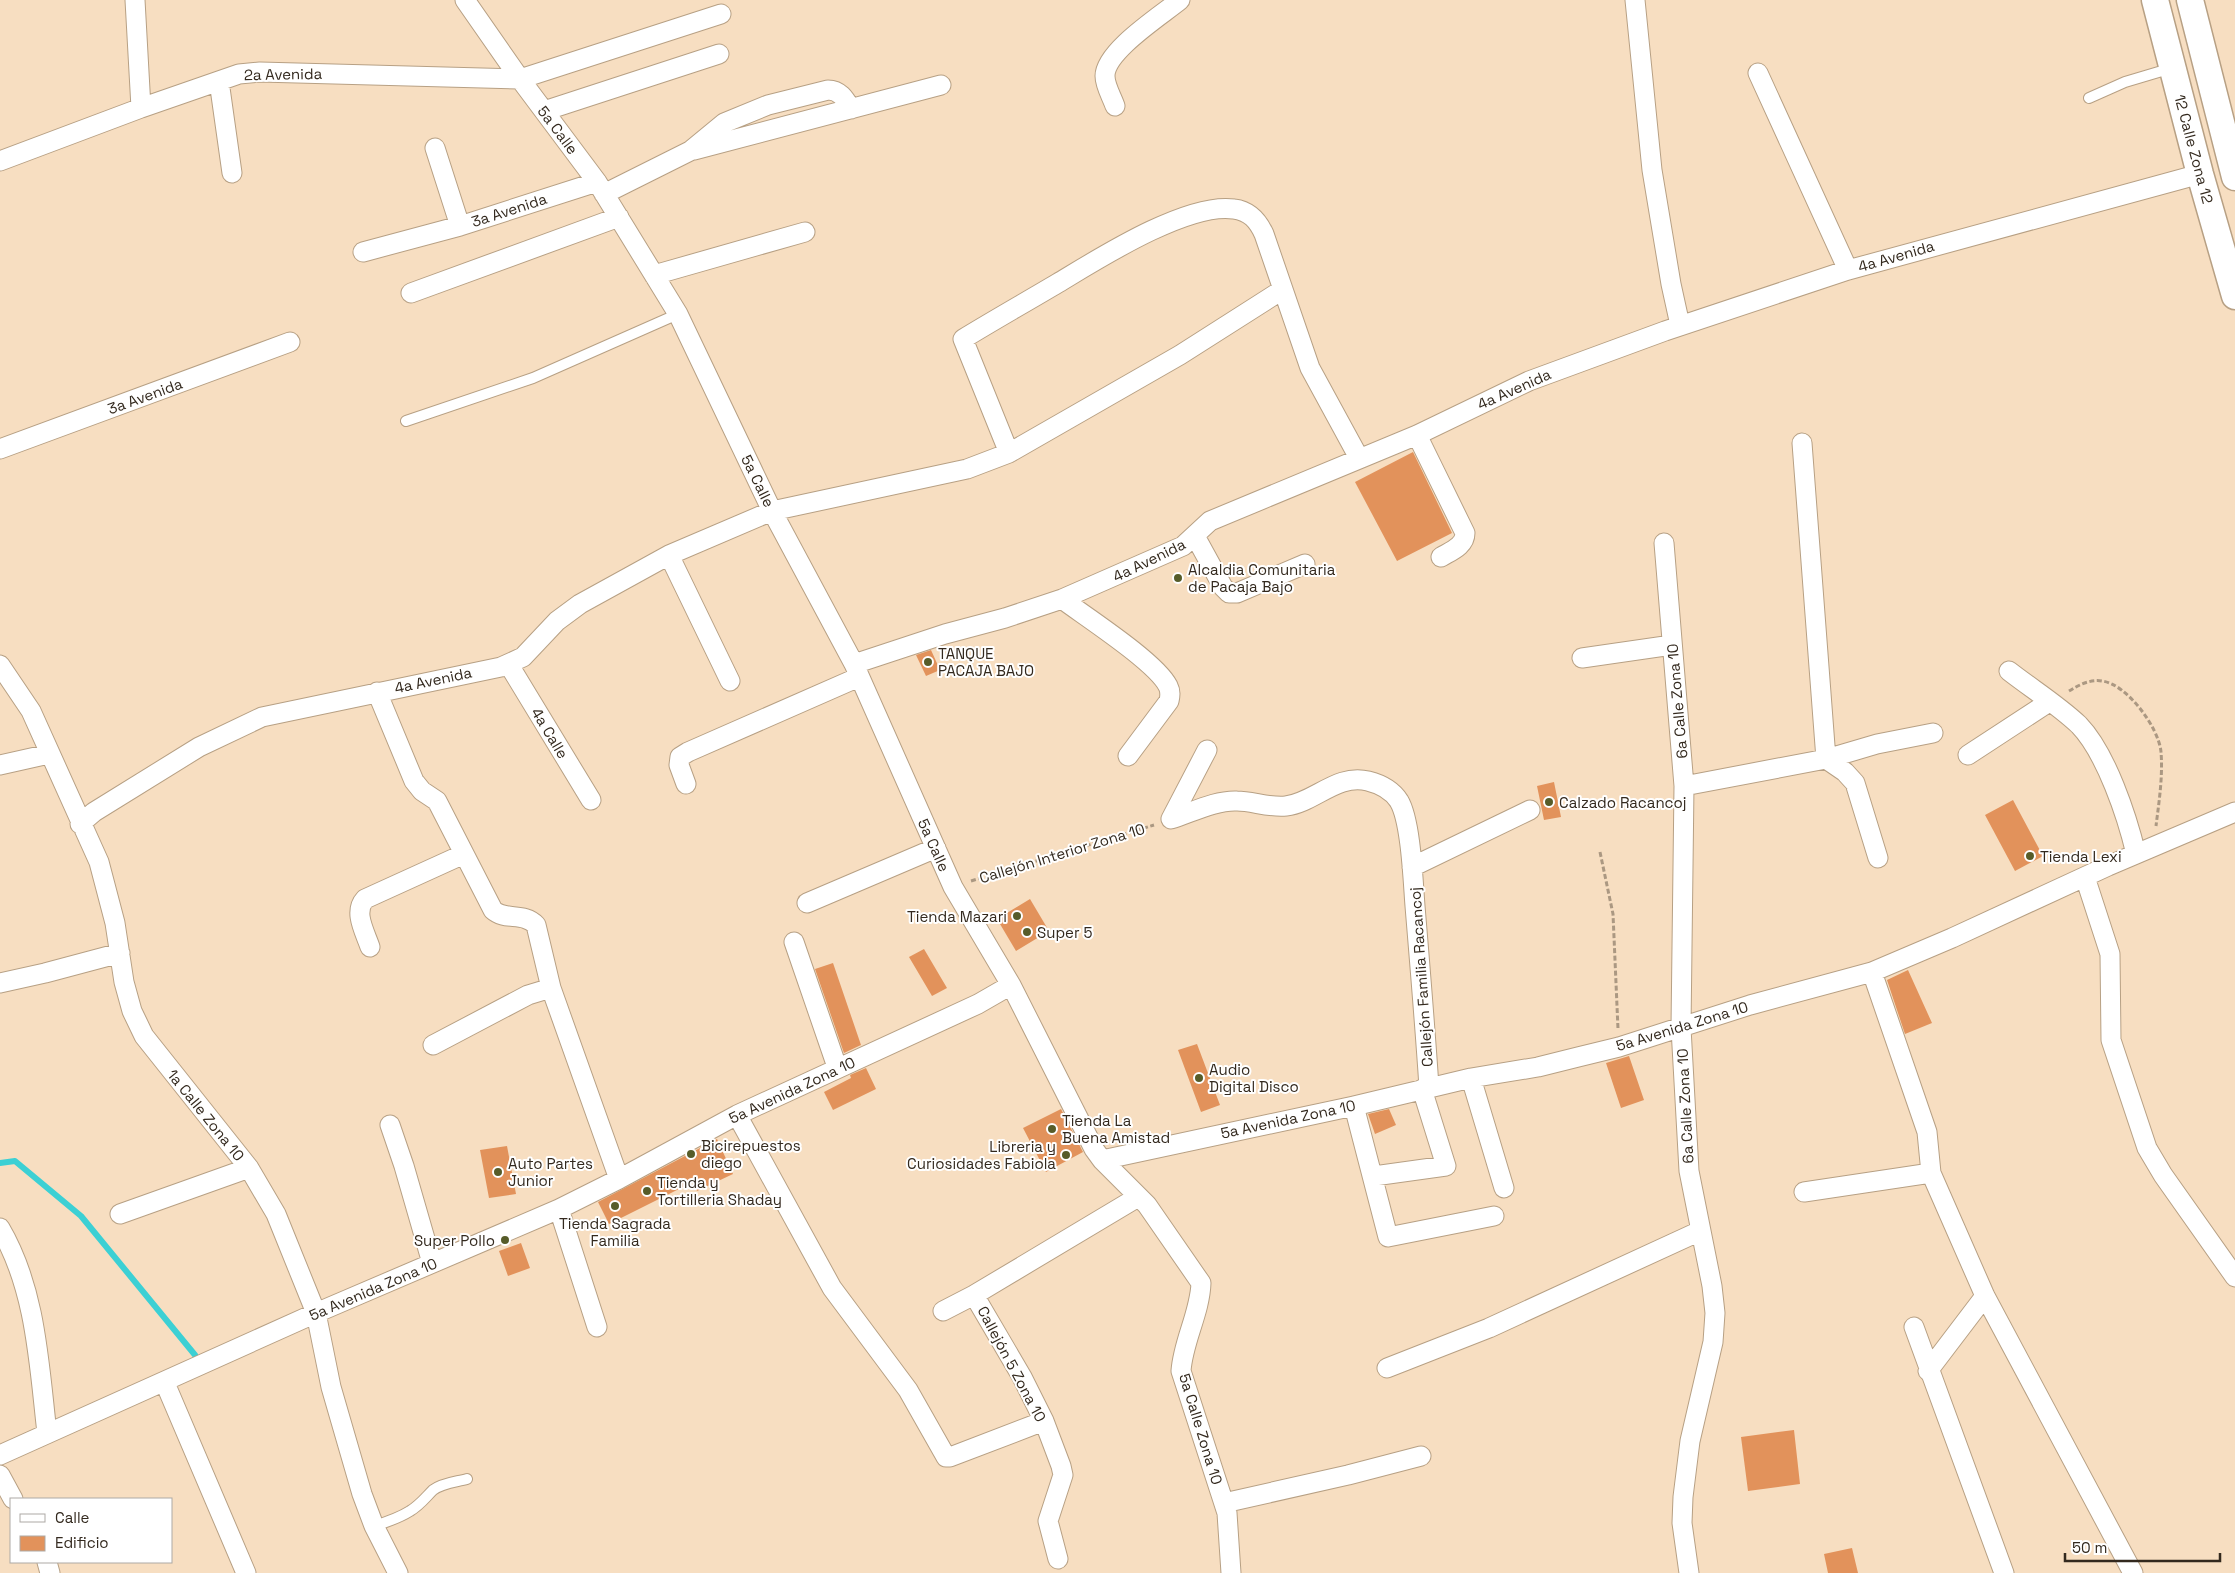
<svg xmlns="http://www.w3.org/2000/svg" width="2235" height="1573" font-family="'Space Grotesk',sans-serif">
	<rect width="100%" height="100%" fill="#f7dec1"/>
	<g fill="none" stroke-linecap="round" stroke-linejoin="round">
		<path stroke="#3cd0d4" stroke-width="6" d="M0 1163 15 1161 81 1216 195 1355"/>
	</g>
	<path fill="#e2925b" d="M1413 452 1452 533 1397 561 1355 482Z
		M931 650 940 670 926 676 916 655Z
		M1554 782 1561 817 1544 820 1537 786Z
		M2013 800 2043 856 2015 871 1985 815Z
		M1030 899 1049 931 1016 951 997 919Z
		M924 949 947 988 932 996 909 957Z
		M833 963 861 1045 844 1053 815 969Z
		M1908 970 1932 1023 1905 1034 1887 980Z
		M1197 1044 1220 1105 1201 1112 1178 1050Z
		M1629 1056 1644 1100 1621 1108 1606 1063Z
		M866 1068 876 1089 833 1110 824 1092 851 1078 850 1075Z
		M1061 1109 1083 1152 1046 1172 1023 1128Z
		M1389 1109 1396 1125 1375 1134 1368 1114Z
		M717 1139 733 1174 697 1191 693 1182 609 1224 598 1202Z
		M507 1146 516 1194 489 1198 480 1150Z
		M521 1243 530 1268 508 1276 499 1251Z
		M1794 1430 1800 1484 1748 1491 1741 1437Z
		M1852 1548 1858 1573H1828L1824 1554Z"/>
	<g fill="none" stroke-linecap="round" stroke-linejoin="round">
		<g stroke="#b7a084" stroke-width="12">
			<path id="lane" d="M2089 98 2125 82 2172 68
				M406 421 533 378 678 314
				M374 1526C387 1522 399 1518 410 1511 420 1505 425 1498 433 1490 442 1483 456 1482 467 1479"/>
		</g>
		<g stroke="#b7a084" stroke-width="21">
			<path id="street" d="M135 0 141 108
				M465 0 520 79 597 182 678 314 772 511 854 664 953 887 1011 985 1094 1149 1102 1160 1147 1205 1201 1283C1200 1313 1183 1341 1181 1371L1227 1513 1231 1573
				M1635 0 1652 170 1671 284 1680 325
				M1758 73 1848 270
				M219 81 232 173
				M1115 106C1112 97 1105 86 1105 76 1105 51 1162 15 1180 0
				M544 111 719 54
				M435 148 460 226
				M694 150 941 85
				M0 161 141 108 239 74 260 72 520 79 721 14
				M604 194 690 151 724 123 768 105 828 90C840 90 845 99 851 109
				M363 252 460 226 597 182
				M654 275 805 232
				M411 293 619 217
				M1417 435 1465 533C1465 546 1451 551 1441 557
				M1802 443 1826 759 1845 772 1855 783 1878 858
				M0 449 290 342
				M1009 453 963 339C994 320 1026 302 1058 283 1098 259 1187 202 1234 209 1250 211 1258 221 1264 234L1310 368 1359 458
				M1195 536 1223 587 1229 593H1237L1305 564
				M1664 543 1684 786 1681 1028 1689 1171 1712 1286 1715 1313 1713 1342 1690 1441 1683 1497 1682 1523 1689 1573
				M669 555 730 681
				M1062 599C1086 617 1156 662 1168 686 1171 692 1170 696 1169 701L1128 756
				M1582 658 1672 645
				M854 664 945 634 1005 618 1062 599 1183 546 1210 521 1417 435 1529 381 1665 331 1848 270 2200 174
				M0 665 31 711 99 862 115 923 124 982 132 1011 144 1036 249 1168 276 1214 316 1313 331 1387 362 1494 374 1526 398 1573
				M509 665 591 800
				M2009 671C2032 689 2058 705 2079 725 2106 753 2127 816 2136 854
				M377 692 414 781 422 791 437 801 493 910C505 921 524 912 536 925L551 988 619 1179
				M1207 750 1171 819C1191 813 1215 800 1237 801 1252 801 1270 808 1286 806 1314 803 1337 773 1368 781 1380 784 1392 790 1399 801 1411 821 1413 881 1415 906 1420 966 1425 1027 1429 1087
				M1968 755 2049 702
				M0 765 49 754
				M686 784 679 765 680 757 688 752 859 677
				M1684 786 1826 759 1877 744 1933 733
				M80 824 94 812 199 747 262 717 501 667 523 657 557 621 580 604 669 555 772 511 967 469 1009 453 1180 355 1282 290
				M1412 867 1530 810
				M2085 877 2110 954 2111 1040 2147 1148 2163 1175 2235 1277
				M807 903 936 848
				M794 942 837 1067
				M370 947C365 932 353 912 365 899L464 854
				M1872 972 1927 1132 1931 1173 1985 1296 2133 1573
				M0 983 45 973 120 953
				M433 1045 528 995 551 988
				M1471 1078 1504 1188
				M1354 1106 1388 1237 1494 1216
				M737 1115 832 1288 908 1390 946 1457H950L1044 1421
				M390 1125 404 1166 432 1263
				M1102 1160 1354 1106 1471 1078 1538 1067 1578 1057 1619 1047 1750 1005 1872 972 1952 938 2108 866 2235 812
				M1374 1176 1446 1166 1422 1089
				M1804 1192 1931 1173
				M559 1209 597 1327
				M120 1214 249 1168
				M0 1228C36 1289 39 1364 47 1433
				M974 1295 1022 1377 1044 1421 1061 1466 1063 1475 1048 1521 1058 1559
				M943 1311 974 1295 1138 1197
				M1914 1327 2004 1573
				M1387 1368 1489 1328 1700 1231
				M1928 1371 1985 1296
				M165 1383 246 1573
				M0 1455 316 1313 559 1209 619 1179 737 1115 978 1004 1011 985
				M0 1475 13 1499
				M1224 1503 1348 1475 1421 1456
				M47 1562 50 1573"/>
		</g>
		<g stroke="#b7a084" stroke-width="29">
			<path id="secondary" d="M2155 0 2200 174 2235 296
				M2190 0 2235 177"/>
		</g>
		<path stroke="#ab9882" stroke-width="3" stroke-dasharray="5 2.5" stroke-linecap="butt" d="M2069 691C2079 685 2090 679 2102 681 2127 684 2159 728 2161 752 2163 776 2159 802 2156 826
			M1600 852 1613 914 1618 1029
			M971 881 1154 825"/>
		<use href="#lane" stroke="#fff" stroke-width="10"/>
		<use href="#street" stroke="#fff" stroke-width="19"/>
		<use href="#secondary" stroke="#fff" stroke-width="26"/>
	</g>
	<g fill="#575c29" stroke="#fff" stroke-width="2">
		<circle cx="1178" cy="578" r="5"/>
		<circle cx="928" cy="662" r="5"/>
		<circle cx="1549" cy="802" r="5"/>
		<circle cx="2030" cy="856" r="5"/>
		<circle cx="1017" cy="916" r="5"/>
		<circle cx="1027" cy="932" r="5"/>
		<circle cx="1199" cy="1078" r="5"/>
		<circle cx="1052" cy="1129" r="5"/>
		<circle cx="691" cy="1154" r="5"/>
		<circle cx="1066" cy="1155" r="5"/>
		<circle cx="498" cy="1172" r="5"/>
		<circle cx="647" cy="1191" r="5"/>
		<circle cx="615" cy="1206" r="5"/>
		<circle cx="505" cy="1240" r="5"/>
	</g>
	<g text-anchor="middle" dominant-baseline="central" stroke-width="4" stroke-linejoin="round" paint-order="stroke">
		<g font-size="15" fill="#33291e" stroke="#fff">
			<text transform="translate(283 74) rotate(-1)">2a Avenida</text>
			<text transform="translate(558 130) rotate(53)">5a Calle</text>
			<text transform="translate(2194 149) rotate(75)">12 Calle Zona 12</text>
			<text transform="translate(509 210) rotate(-18)">3a Avenida</text>
			<text transform="translate(1896 256) rotate(-16)">4a Avenida</text>
			<text transform="translate(1514 389) rotate(-24)">4a Avenida</text>
			<text transform="translate(145 396) rotate(-20)">3a Avenida</text>
			<text transform="translate(758 481) rotate(64)">5a Calle</text>
			<text transform="translate(1149 560) rotate(-26)">4a Avenida</text>
			<text transform="translate(433 680) rotate(-12)">4a Avenida</text>
			<text transform="translate(1677 701) rotate(-95)">6a Calle Zona 10</text>
			<text transform="translate(550 733) rotate(59)">4a Calle</text>
			<text transform="translate(934 845) rotate(66)">5a Calle</text>
			<text transform="translate(1062 853) rotate(-17)">Callejón Interior Zona 10</text>
			<text transform="translate(1421 977) rotate(-94)">Callejón Familia Racancoj</text>
			<text transform="translate(1682 1026) rotate(-17)">5a Avenida Zona 10</text>
			<text transform="translate(792 1090) rotate(-25)">5a Avenida Zona 10</text>
			<text transform="translate(1685 1106) rotate(-93)">6a Calle Zona 10</text>
			<text transform="translate(206 1115) rotate(51)">1a Calle Zona 10</text>
			<text transform="translate(1288 1119) rotate(-12)">5a Avenida Zona 10</text>
			<text transform="translate(373 1289) rotate(-23)">5a Avenida Zona 10</text>
			<text transform="translate(1012 1364) rotate(62)">Callejón 5 Zona 10</text>
			<text transform="translate(1201 1429) rotate(73)">5a Calle Zona 10</text>
		</g>
		<g font-size="15" fill="#33291e" stroke="#fff" text-anchor="start">
			<text x="1188" y="569">Alcaldia Comunitaria<tspan x="1188" dy="17">de Pacaja Bajo</tspan></text>
			<text x="938" y="653">TANQUE<tspan x="938" dy="17">PACAJA BAJO</tspan></text>
			<text x="1559" y="802">Calzado Racancoj</text>
			<text x="2040" y="856">Tienda Lexi</text>
			<text x="1007" y="916" text-anchor="end">Tienda Mazari</text>
			<text x="1037" y="932">Super 5</text>
			<text x="1209" y="1069">Audio<tspan x="1209" dy="17">Digital Disco</tspan></text>
			<text x="1062" y="1120">Tienda La<tspan x="1062" dy="17">Buena Amistad</tspan></text>
			<text x="701" y="1145">Bicirepuestos<tspan x="701" dy="17">diego</tspan></text>
			<text x="1056" y="1146" text-anchor="end">Libreria y<tspan x="1056" dy="17">Curiosidades Fabiola</tspan></text>
			<text x="508" y="1163">Auto Partes<tspan x="508" dy="17">Junior</tspan></text>
			<text x="657" y="1182">Tienda y<tspan x="657" dy="17">Tortilleria Shaday</tspan></text>
			<text x="615" y="1223" text-anchor="middle">Tienda Sagrada<tspan x="615" dy="17">Familia</tspan></text>
			<text x="495" y="1240" text-anchor="end">Super Pollo</text>
		</g>
	</g>
	<rect x="10" y="1498" width="162" height="65" fill="#ffffff" stroke="#ada9a5"/>
	<rect x="20" y="1514" width="25" height="8" fill="#ffffff" stroke="#ada9a5"/>
	<text x="55" y="1523" font-size="15" fill="#33291e">Calle</text>
	<rect x="20" y="1536" width="25" height="15" fill="#e2925b" stroke="#ada9a5"/>
	<text x="55" y="1548" font-size="15" fill="#33291e">Edificio</text>
	<path d="M2065 1553v8h155v-8" fill="none" stroke="#33291e" stroke-width="2.5"/>
	<text x="2072" y="1553" font-size="15" fill="#33291e" stroke="#ffffff" stroke-width="4" paint-order="stroke">50 m</text>
</svg>
